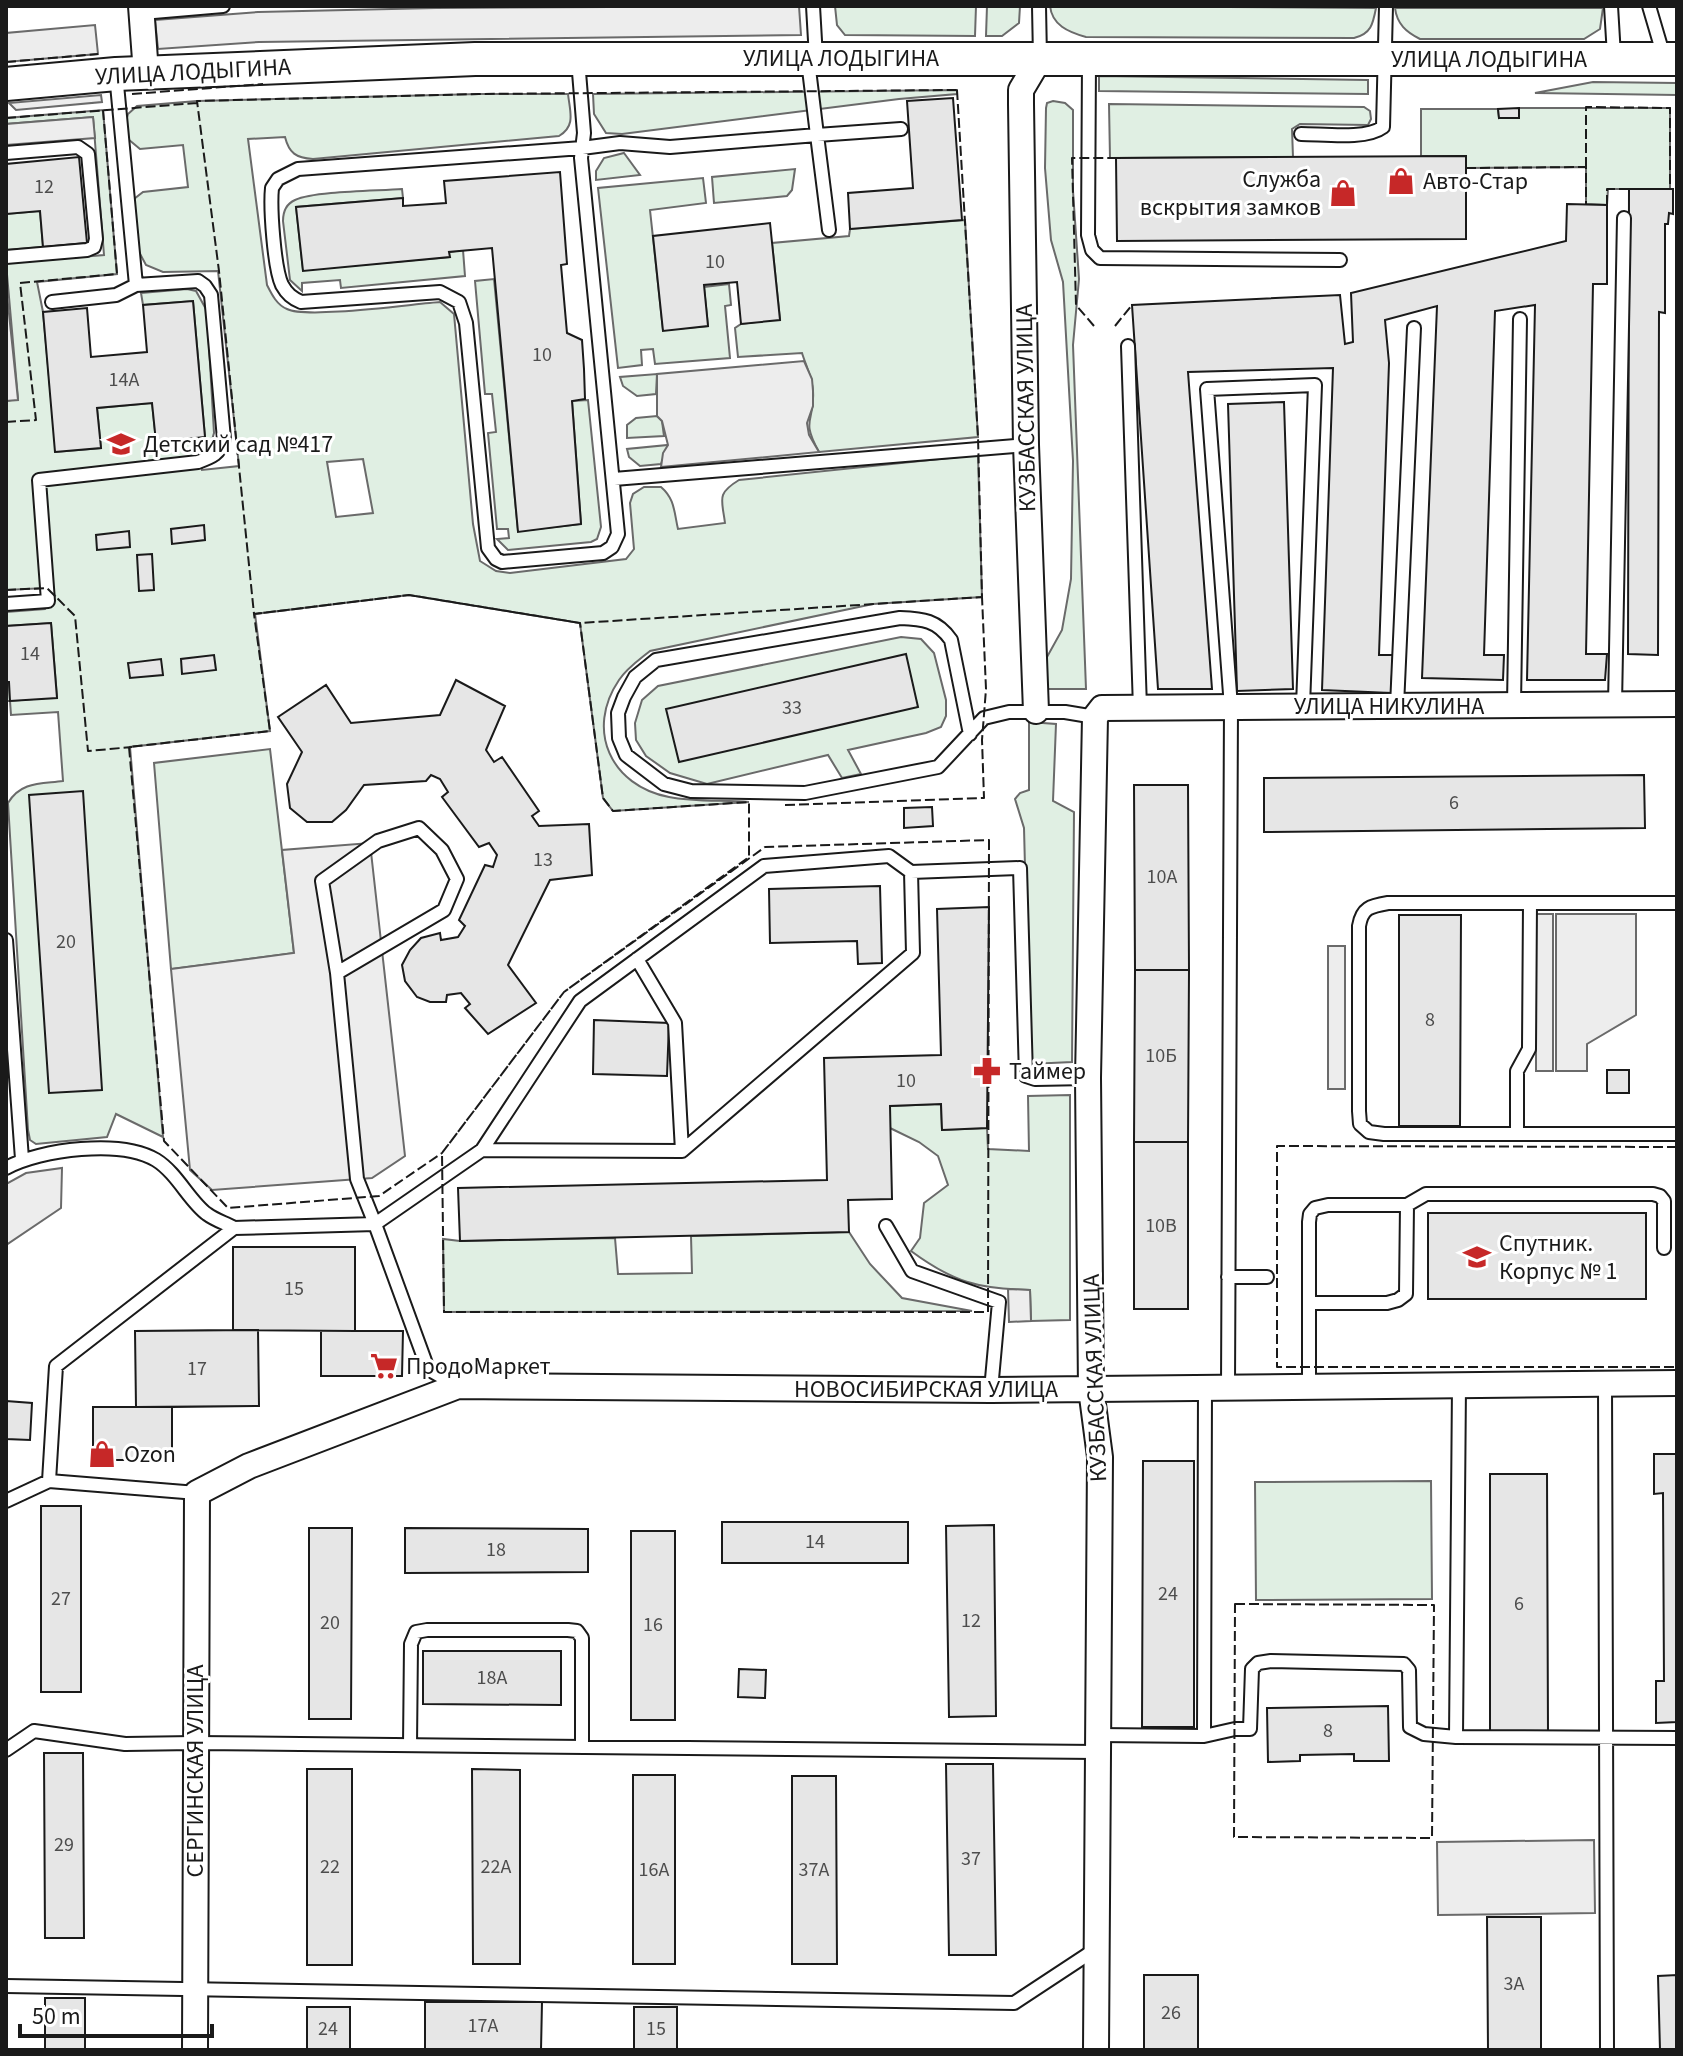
<svg xmlns="http://www.w3.org/2000/svg" width="1683" height="2056" font-family="'Source Sans 3',sans-serif">
	<rect width="100%" height="100%" fill="#fff"/>
	<path fill="#e0efe3" stroke="#6a6a6a" stroke-width="2" fill-rule="evenodd" d="M835 6H976L975 36 845 35 837 25Z
		M987 6H1020L1019 23 1002 36H986Z
		M1050 6 1376 8C1373 24 1371 34 1354 38L1086 37C1068 32 1052 25 1050 6Z
		M1395 8H1603L1600 29 1584 39H1420C1406 32 1397 24 1395 8Z
		M1099 76 1368 80V94L1099 91Z
		M1593 82 1677 83V95L1535 93Z
		M957 90V94L899 99 622 134 606 133 594 114 593 94Z
		M479 94H568C570 112 576 126 559 136L313 159C296 158 289 153 285 137L248 139 267 285C272 295 277 305 287 309 307 319 412 304 440 302L454 314 473 524 480 561 496 571 510 573 626 559 634 549 630 503 633 494 644 487H661C675 499 674 512 678 529L725 523C722 499 716 494 739 480L978 455 982 597 873 604 650 651C639 660 627 668 619 680 585 730 611 786 669 797 694 802 723 800 749 802L613 811 603 798 580 623 409 595 255 614 270 731 130 747 163 1137 116 1114 107 1137 36 1144 30 1140 28 1130 8 803C21 781 42 784 63 781L58 712 11 715 10 701H6V682H9L10 701 57 697 51 623 6 626V612L45 609 55 596 46 588 6 590V401L18 399 6 263 104 255 93 117 6 124V118L103 110 117 274 37 282 43 312 56 452 101 448 97 408 152 403 156 441 205 437 193 301 143 305 141 293 187 289 196 291 207 311 214 433 210 447 200 452 202 470 239 466 218 271 163 272 146 265 138 250 134 199 143 192 188 187 183 145 140 149 128 139 126 121 128 114 137 106 197 101ZM363 459 373 513 336 517 327 462Z
		M1053 101 1065 103 1073 110V191L1079 279 1073 345 1086 689H1042V666L1062 630 1071 579 1073 461 1063 282 1051 240 1045 168 1046 108 1047 103Z
		M1109 104 1364 107 1370 111 1371 119 1368 125 1300 124 1292 129 1293 157 1110 158Z
		M1519 108H1670V189H1608L1607 205 1586 204V167L1466 168 1465 156H1421V109H1498L1499 118Z
		M624 153 640 175 596 180V171L604 158Z
		M795 169 792 190 787 196 714 203 712 177Z
		M703 178 706 203 650 210 663 330 708 326 704 287 729 284 731 305 725 306 730 358 655 364 653 349 641 350 642 365 618 368 598 188Z
		M402 189 403 198 296 207 303 270 449 257V252L463 250 465 276 341 288 340 280 302 283V291L290 280 283 221C283 212 286 204 295 200 315 191 377 191 402 189Z
		M40 211 43 247 6 250V214Z
		M965 220 978 437 819 452C800 418 815 423 813 391 812 377 806 366 802 353L738 357 735 328 741 324 780 319 772 243 849 236 850 229Z
		M494 279 518 531 581 524 572 401 588 400 601 527 597 539 591 542 508 550 497 539 509 538 508 529H497L488 433 496 432 492 394H485L475 281Z
		M657 374 656 394 637 396 623 386 620 377Z
		M657 416 662 421 664 436 627 438V425L636 418Z
		M668 445 661 464 640 466 629 457 627 449Z
		M901 637 921 639 934 653 946 700V716L941 727 926 733 848 750 861 774 842 778 828 755 707 784 670 773 646 756 636 740 635 723 642 700 658 686Z
		M1029 722 1056 724 1053 801 1074 812 1072 1062 1030 1064 1024 828 1015 799 1020 793 1029 790Z
		M270 749 294 953 171 969 154 763Z
		M1070 1095V1320L1031 1321 1030 1290C978 1289 953 1282 911 1251L920 1238 924 1203 948 1185 938 1156 919 1142 890 1128V1106L941 1104 942 1130 987 1128 988 1149 1029 1151 1028 1096Z
		M849 1232 870 1264 902 1298 972 1311 444 1312 443 1239 460 1241 615 1238 618 1274 692 1273 691 1236Z
		M1431 1481 1432 1599 1256 1600 1255 1482Z"/>
	<path fill="#ededed" stroke="#6a6a6a" stroke-width="2" d="M799 6 801 35 259 42 158 49 155 20 258 12 436 8Z
		M95 25 98 54 6 62V33Z
		M101 95 102 102 16 110 9 103Z
		M93 117 95 138 6 145V124Z
		M6 285 18 400 6 401Z
		M804 361 812 379 813 391V406L807 423 809 435 819 452 661 467 663 453 668 445 662 421 657 416V374Z
		M370 843 405 1156 372 1178 212 1190 190 1170 171 969 294 953 282 850Z
		M1536 914H1553V1071H1536Z
		M1556 914H1636V1015L1587 1044V1071H1556Z
		M1328 946H1345V1089H1328Z
		M62 1168 61 1208 6 1245V1184L26 1173Z
		M1008 1289 1030 1290 1031 1321 1009 1322Z
		M1594 1840 1595 1913 1438 1915 1437 1842Z"/>
	<path fill="#e6e6e6" stroke="#1a1a1a" stroke-width="2" d="M953 98 962 220 850 229 848 193 913 188 907 101Z
		M1519 108V118H1499L1498 109Z
		M1466 156V239L1117 241 1116 158Z
		M79 157 87 243 43 247 40 211 6 214V164Z
		M560 172 567 264 561 265 567 333 582 340 584 369 585 399 572 401 581 524 518 532 492 248 449 252 450 257 303 271 296 207 403 198V206L446 203 444 181Z
		M1629 189H1673V214L1669 213 1668 224H1665V313L1659 312 1658 655 1628 654Z
		M1567 204 1607 205V284H1593L1586 654H1607L1605 680H1527L1535 305 1495 311 1484 655H1504L1503 680 1422 678 1437 306 1385 320 1389 363 1379 655H1393L1391 693 1322 690 1333 368 1188 372 1212 689H1158L1132 305 1340 295 1345 344 1353 342 1351 293 1566 241Z
		M770 223 780 320 741 324 737 282 704 285 708 326 663 331 653 236Z
		M193 301 205 437 156 442 152 403 97 408 101 448 55 452 43 312 87 308 91 357 147 352 143 305Z
		M1284 402 1293 689 1237 691 1228 404Z
		M204 525 205 540 172 544 171 529Z
		M129 531 130 547 97 550 96 535Z
		M152 554 154 590 139 591 137 555Z
		M51 623 57 698 10 701 9 682H6V626Z
		M906 654 918 707 679 762 666 709Z
		M214 655 216 670 182 674 181 659Z
		M161 659 163 675 130 678 128 663Z
		M456 680 505 706 486 750 494 762 502 757 539 811 532 816 539 826 589 824 592 875 550 880 508 965 536 1003 488 1034 465 1008 470 1004 461 993 447 995 446 1002H430L417 997 405 981 402 965 410 950 421 938 440 933 441 940 458 937 465 926 459 920 485 865 493 867 497 855 489 843 479 847 442 797 448 792 440 779 431 775 426 781 364 785 346 810 332 822H307L290 808 287 784 302 752 278 717 326 685 351 723 440 715Z
		M1644 775 1645 828 1264 832V778Z
		M1134 785H1188L1189 970H1135Z
		M83 791 102 1090 49 1093 29 795Z
		M932 807 933 826 904 828V808Z
		M880 886 882 963 858 964 857 941 770 943 769 889Z
		M989 907 987 1128 942 1130 941 1104 890 1106 892 1199 848 1200 849 1232 460 1241 458 1188 827 1180 824 1058 941 1055 937 909Z
		M1399 915H1461L1460 1126H1399Z
		M1135 970H1189L1188 1142H1134Z
		M594 1020 669 1023 667 1076 593 1074Z
		M1607 1070H1629V1093H1607Z
		M1134 1142H1188V1309H1134Z
		M1428 1213H1646V1299H1428Z
		M233 1247H355V1331L233 1330Z
		M233 1330H258L259 1406 136 1407 135 1331Z
		M258 1330 259 1406 172 1407V1460H93V1407H136L135 1331Z
		M321 1331H403L402 1376H321Z
		M6 1401 32 1403 30 1440 6 1439Z
		M93 1407H172V1460H93Z
		M1654 1454H1677V1722L1656 1723V1681H1664L1663 1493 1654 1494Z
		M1143 1461H1194V1727H1142Z
		M1490 1474H1547L1548 1733H1490Z
		M41 1506H81V1692H41Z
		M722 1522H908V1563H722Z
		M994 1525 996 1716 949 1717 946 1526Z
		M309 1528H352L351 1719H309Z
		M405 1528 588 1529V1572L405 1573Z
		M631 1531H675V1720H631Z
		M423 1651H561V1705L423 1704Z
		M739 1669 766 1670 765 1698 738 1697Z
		M1388 1706 1389 1761H1354V1754L1300 1755V1761L1268 1762 1267 1708Z
		M44 1753H83L84 1938H45Z
		M946 1764H993L996 1955H949Z
		M307 1769H352V1965H307Z
		M472 1769 520 1770V1964H473Z
		M633 1775H675V1964H633Z
		M792 1776H836L837 1964H792Z
		M1487 1917H1541V2050H1488Z
		M1144 1975H1198V2050H1144Z
		M1677 1975V2050H1660L1658 1976Z
		M45 1998H85V2050H45Z
		M425 2002H542L541 2050H425Z
		M307 2007H350V2050H307Z
		M634 2007H677V2050H634Z"/>
	<g fill="none" stroke-linecap="round" stroke-linejoin="round">
		<g stroke="#1a1a1a" stroke-width="16">
			<path id="service" d="M813 6 816 58
				M1039 6 1040 58
				M1611 6 1614 56
				M1649 6 1664 57
				M142 13 223 6
				M578 60 584 133 581 158 618 534 612 547 603 553 502 562 496 559 488 548 466 323 459 302 440 292 301 302C292 298 287 294 282 285 274 268 270 207 272 188L278 179 298 169 582 148 620 143 670 147 817 135 808 61
				M1089 61 1088 235 1092 250 1100 258 1340 260
				M116 74 136 285
				M1301 134C1323 134 1366 140 1383 127L1386 6
				M6 153 78 147 88 154 96 239 94 247 87 250 6 257
				M829 230 817 135 901 129
				M1128 346 1140 708
				M614 479 1026 445
				M6 604 48 601 39 480 198 462C212 457 220 454 224 439L211 295 205 286 198 281 136 285 116 295 52 302
				M1514 705 1520 319
				M1615 705 1624 218
				M1397 706 1414 328
				M970 734 951 640C937 620 923 619 900 618L656 660 635 677 624 697 618 713 619 738 626 755 664 784 691 791 805 793 938 767 984 718 1009 712H1065L1095 717
				M1677 903H1388C1370 906 1362 908 1359 926V1111L1360 1124 1369 1132 1384 1134H1677
				M6 940 22 1159
				M637 959 675 1023 682 1151
				M337 973 322 881 378 841 419 828 442 850 457 879 444 910 337 973 357 1179 375 1224 482 1150 682 1151 913 953 911 872 1020 868 1026 1076 1035 1079 1088 1078
				M1517 1134V1071L1529 1049 1530 903
				M482 1150 580 1001 764 866 889 856 911 872
				M6 1168C41 1149 121 1139 156 1160 177 1173 190 1202 207 1214 215 1220 225 1223 234 1228
				M886 1226 912 1271 999 1302 991 1390
				M1228 1277H1267
				M1309 1303H1387L1398 1300 1406 1294 1407 1205
				M1605 1383 1607 2050
				M1459 1385 1456 1737 1677 1738
				M1309 1386V1222L1310 1214 1315 1208 1328 1205H1407L1426 1194H1653L1660 1196 1664 1201V1248
				M1228 1387 1231 707 1207 389 1315 385 1303 706
				M197 1493 49 1481 56 1366 234 1228 375 1224 428 1369 458 1386
				M6 1501 49 1481
				M1097 1735 1204 1736 1235 1729H1250L1252 1669 1258 1663 1271 1661 1404 1664 1409 1670 1410 1727 1424 1734 1456 1737
				M1204 1736 1205 1387
				M410 1745 411 1644 416 1632 427 1630H568L577 1631 582 1638V1747
				M6 1750 34 1731 125 1744 194 1743 1097 1752
				M6 1986 1014 2003 1096 1949"/>
		</g>
		<g stroke="#1a1a1a" stroke-width="28">
			<path id="minor" d="M141 6 146 73
				M1036 711 1026 445 1021 104V90L1040 58
				M195 2050 197 1493 249 1466 458 1386 991 1390 1677 1383
				M1096 2050 1100 1457 1091 1389 1088 1078 1095 717 1102 708 1677 704"/>
		</g>
		<g stroke="#1a1a1a" stroke-width="36">
			<path id="secondary" d="M6 84 116 74 475 59H1677"/>
		</g>
		<use href="#service" stroke="#fff" stroke-width="12"/>
		<use href="#minor" stroke="#fff" stroke-width="24"/>
		<use href="#secondary" stroke="#fff" stroke-width="32"/>
		<path stroke="#1a1a1a" stroke-width="2" stroke-dasharray="10 4" stroke-linecap="butt" d="M6 62 98 54
			M957 90 978 437 982 597 580 623 409 595 254 614 219 271 197 101 479 94Z
			M132 94 263 84
			M6 118 197 103
			M1586 167V107L1670 108V189
			M1466 168 1586 167V204
			M1607 205V189H1629
			M1094 326 1076 305 1072 158H1116
			M1115 326 1132 305
			M6 422 36 420 20 283 117 274 103 110
			M6 590 47 588 75 616 88 751 132 747
			M409 595 580 623 603 798 613 811 749 802V857L564 992 442 1153 379 1196 228 1208 164 1141 129 747 270 731 254 614Z
			M785 805 984 798 982 740 986 689 982 597H979
			M989 840 988 1312H444L442 1153 564 992 765 847Z
			M1677 1147 1277 1146V1367H1677
			M1235 1604 1434 1605 1432 1838 1234 1837Z"/>
	</g>
	<defs>
		<g id="shop-bare" transform="scale(2.16)"><path d="M-5-2.5h2.3a2.7 3.5 0 0 1 5.4 0H5L5.5 6h-11ZM-1.5-2.5h3a1.5 2.3 0 0 0-3 0Z" fill="#c62828" stroke="#fff" stroke-width="2.5" paint-order="stroke"/></g>
		<g id="school-bare" transform="scale(2.16)"><path d="M0-5L7-2L0 1L-7-2ZM-4 1L0 2.5L4 1V4Q0 6-4 4Z" fill="#c62828" stroke="#fff" stroke-width="2.5" paint-order="stroke"/></g>
		<g id="pharmacy-bare" transform="scale(2.16)"><path d="M-2-6h4v4h4v4h-4v4h-4v-4h-4v-4h4Z" fill="#c62828" stroke="#fff" stroke-width="2.5" paint-order="stroke"/></g>
		<g id="supermarket-bare" transform="scale(2.16)"><path d="M-6-5.5h2.5l.6 2H6L4.5 2H-2.5L-4.4-4H-6ZM-1.5 3.2a1.3 1.3 0 1 0 .1 0ZM3 3.2a1.3 1.3 0 1 0 .1 0Z" fill="#c62828" stroke="#fff" stroke-width="2.5" paint-order="stroke"/></g>
	</defs>
	<g fill-rule="evenodd">
		<use href="#shop-bare" x="1401" y="181"/>
		<use href="#shop-bare" x="1343" y="193"/>
		<use href="#school-bare" x="121" y="444"/>
		<use href="#pharmacy-bare" x="987" y="1071"/>
		<use href="#school-bare" x="1477" y="1257"/>
		<use href="#supermarket-bare" x="384" y="1366"/>
		<use href="#shop-bare" x="102" y="1454"/>
	</g>
	<g text-anchor="middle" dominant-baseline="central" stroke-width="6" stroke-linejoin="round" paint-order="stroke">
		<g font-size="20" fill="#4d4d4d">
			<text x="44" y="187">12</text>
			<text x="715" y="262">10</text>
			<text x="542" y="355">10</text>
			<text x="124" y="380">14А</text>
			<text x="30" y="654">14</text>
			<text x="792" y="708">33</text>
			<text x="1454" y="803">6</text>
			<text x="543" y="860">13</text>
			<text x="1162" y="877">10А</text>
			<text x="66" y="942">20</text>
			<text x="1430" y="1020">8</text>
			<text x="1161" y="1056">10Б</text>
			<text x="906" y="1081">10</text>
			<text x="1161" y="1226">10В</text>
			<text x="294" y="1289">15</text>
			<text x="197" y="1369">17</text>
			<text x="815" y="1542">14</text>
			<text x="496" y="1550">18</text>
			<text x="1168" y="1594">24</text>
			<text x="61" y="1599">27</text>
			<text x="1519" y="1604">6</text>
			<text x="971" y="1621">12</text>
			<text x="330" y="1623">20</text>
			<text x="653" y="1625">16</text>
			<text x="492" y="1678">18А</text>
			<text x="1328" y="1731">8</text>
			<text x="64" y="1845">29</text>
			<text x="971" y="1859">37</text>
			<text x="330" y="1867">22</text>
			<text x="496" y="1867">22А</text>
			<text x="654" y="1870">16А</text>
			<text x="814" y="1870">37А</text>
			<text x="1514" y="1984">3А</text>
			<text x="1171" y="2013">26</text>
			<text x="483" y="2026">17А</text>
			<text x="328" y="2029">24</text>
			<text x="656" y="2029">15</text>
		</g>
		<g font-size="24" fill="#1a1a1a" stroke="#fff">
			<text x="841" y="58">УЛИЦА ЛОДЫГИНА</text>
			<text x="1489" y="59">УЛИЦА ЛОДЫГИНА</text>
			<text transform="translate(193 72) rotate(-3)">УЛИЦА ЛОДЫГИНА</text>
			<text transform="translate(1026 408) rotate(-91)">КУЗБАССКАЯ УЛИЦА</text>
			<text x="1389" y="706">УЛИЦА НИКУЛИНА</text>
			<text transform="translate(1095 1378) rotate(-92)">КУЗБАССКАЯ УЛИЦА</text>
			<text x="926" y="1389">НОВОСИБИРСКАЯ УЛИЦА</text>
			<text transform="translate(195 1771) rotate(-90)">СЕРГИНСКАЯ УЛИЦА</text>
		</g>
		<g font-size="24" fill="#1a1a1a" stroke="#fff" text-anchor="start">
			<text x="1321" y="179" text-anchor="end">Служба<tspan x="1321" dy="28">вскрытия замков</tspan></text>
			<text x="1423" y="181">Авто-Стар</text>
			<text x="143" y="444">Детский сад №417</text>
			<text x="1009" y="1071">Таймер</text>
			<text x="1499" y="1243">Спутник.<tspan x="1499" dy="28">Корпус № 1</tspan></text>
			<text x="406" y="1366">ПродоМаркет</text>
			<text x="124" y="1454">Ozon</text>
		</g>
	</g>
	<rect width="1683" height="2056" fill="none" stroke="#1a1a1a" stroke-width="16"/>
	<path d="M20 2024v12h192v-12" fill="none" stroke="#1a1a1a" stroke-width="4"/>
	<text x="32" y="2024" font-size="24" fill="#1a1a1a" stroke="#ffffff" stroke-width="6" paint-order="stroke">50 m</text>
</svg>
